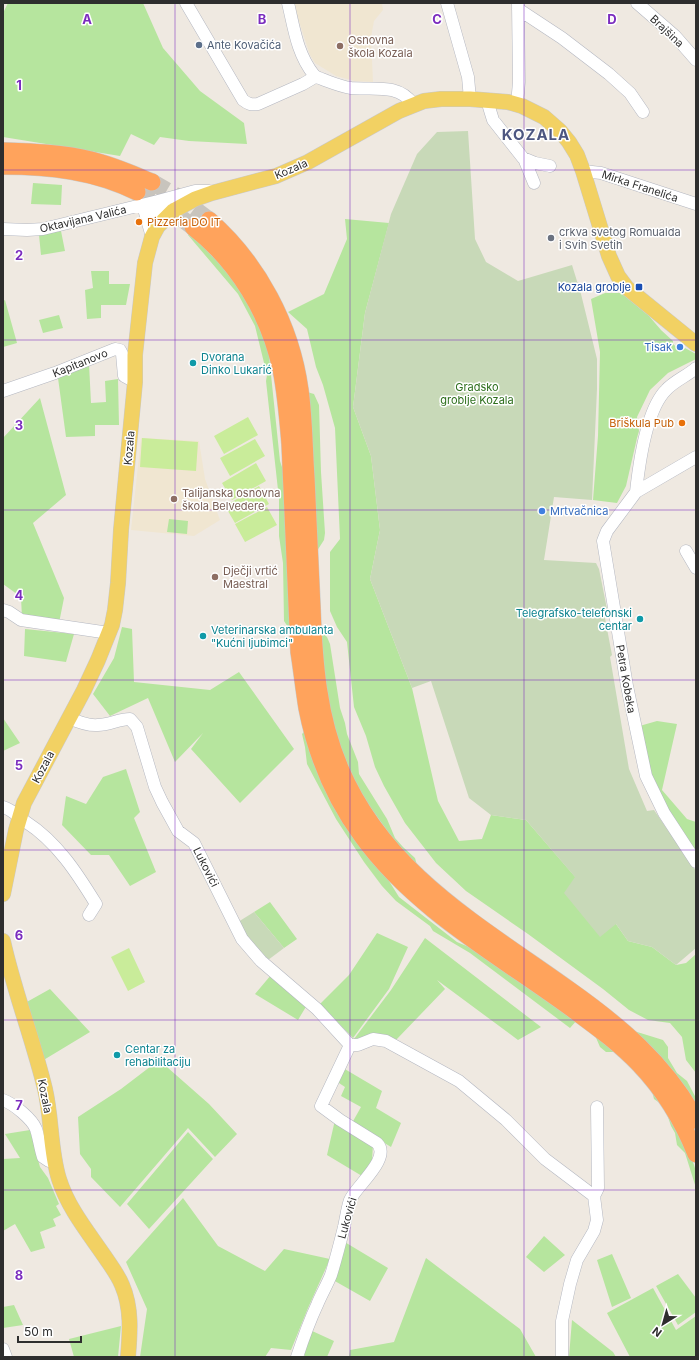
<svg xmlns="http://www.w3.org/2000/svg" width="699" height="1360" font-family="Inter,sans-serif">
	<rect width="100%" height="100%" fill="#efe9e1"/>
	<path fill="#f0e6d1" d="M293 3H382L383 10 374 21 371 37 373 82 355 81 336 76 315 63 310 55Z
		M141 438 199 441 205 479 220 520 194 536 131 530Z"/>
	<path fill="#b6e59e" d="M8 3H143L163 48 200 91 244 123 247 144 189 141 160 137 154 145 131 134 120 156 3 137V13Z
		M33 183 62 185 61 205 31 204Z
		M345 219 389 223 365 313 353 407 371 456 380 530 370 579 412 688 438 801 459 841 482 839 491 815 526 820 616 924 628 941 652 947 676 965 686 963 696 954V1073L686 1060 682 1037 670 1023 648 1020 629 1010 603 989 528 934 466 891 436 863 405 823 384 786 375 767 366 736 354 707 347 642 337 627 330 611V552L340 539 335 428 323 385 316 367 307 329 288 312 324 294 347 239Z
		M61 231 65 251 41 255 39 235Z
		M189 233 220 264 241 288 268 346 280 461 283 470 290 630 284 621 283 563 279 536V499L266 381 267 375 255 326 238 294 188 235Z
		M91 271H109V284H130L126 305H101V318L87 319 85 290 93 288Z
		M605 293H621L649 316 661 330 673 341V344L681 351 685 348 696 354V359L668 373 650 390 637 417 639 431 637 438 626 486 617 503 593 500 598 436 600 352 591 299Z
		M5 300 17 343 3 347V301Z
		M59 315 63 328 43 333 39 320Z
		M89 364 91 403 106 402 105 381 118 379 119 425H95V436L66 437 58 378Z
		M307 392 314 394 319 405 321 472 325 533 324 540 315 554Z
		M40 398 66 495 33 523 64 598 59 623 22 618 21 597 3 584V438Z
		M169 519 188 521 187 534 167 532Z
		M122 627 132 629 134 682 210 690 239 672 294 749 240 803 191 749 203 733 175 762 148 698 110 716 93 694 114 658Z
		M25 629 74 634 66 662 24 656Z
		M319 630 327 637 330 644 340 708 345 723 347 734 358 762 359 774 387 819 395 838 403 847 415 858 418 869 409 861 355 786 330 720Z
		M3 718 20 743 3 751Z
		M657 721 677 724 662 790 687 819 696 822V858L647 777 636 727Z
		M306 730 384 873 399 897 457 942 483 953 577 1020 570 1028 470 953 433 931 430 926 396 901 382 886 364 862 336 819 307 764 305 747 302 734Z
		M126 769 140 812 134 818 156 872 130 886 109 855H91L62 825 66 796 86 804 103 777Z
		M270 902 297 939 284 948 254 912Z
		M377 933 408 947 389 989 353 1038 320 1004 349 975Z
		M425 938 541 1027 518 1040 437 980 445 989 396 1040 380 1035 354 1039 391 990Z
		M271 975 307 1005 298 1020 255 994Z
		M50 989 90 1032 42 1061 25 1003Z
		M634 1031 663 1040 668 1047V1058L677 1073 687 1081 696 1098V1110Z
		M594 1033C632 1062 663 1097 683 1141 688 1150 694 1162 696 1172 697 1177 696 1183 696 1188L685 1153 677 1145 675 1133 671 1126 667 1114 661 1104 654 1099 652 1091 621 1056 614 1052H606L600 1047Z
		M159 1060 209 1104 237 1134 215 1157 188 1128 120 1207 91 1177V1169L80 1154 78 1117 121 1089Z
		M343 1068 382 1091 376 1108 401 1123 391 1147 352 1123 361 1107 341 1096 345 1087 336 1081Z
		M335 1120 373 1144 372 1161 362 1176 327 1155Z
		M30 1130 40 1167 48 1178 59 1204 56 1206 61 1215 53 1219 56 1226 40 1232 45 1248 31 1252 15 1224 3 1231V1159L20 1158 5 1134Z
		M188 1132 213 1159 149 1229 127 1204Z
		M183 1198 218 1246 265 1271 284 1249 330 1259 308 1308 291 1350 271 1348 265 1357H140L147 1309 126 1262Z
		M544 1236 565 1255 544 1272 526 1257Z
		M343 1241 388 1268 370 1301 333 1280Z
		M612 1254 631 1298 612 1307 597 1260Z
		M426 1258 520 1329 536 1357H349L350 1350 394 1342Z
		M678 1274 696 1298V1312L678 1325 656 1286Z
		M653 1288 676 1330 696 1316V1357H630L607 1313Z
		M14 1305 23 1325 3 1328V1307Z
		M572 1320 613 1352 616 1357H569Z
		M121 1326 118 1357H74L69 1339Z
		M310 1330 334 1341 327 1357H306L302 1353Z"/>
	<path fill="#c8d9b8" d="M468 131 475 239 486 262 518 281 572 265 581 294 597 359V389L592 500 554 497 544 560 596 563 599 569 607 609 604 613 612 655 610 657 629 769 647 811 654 810 696 871V948L676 965 652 947 628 941 616 924 600 937 564 893 575 877 526 820 491 815 469 798 431 681 412 688 370 579 380 530 371 456 353 407 365 313 391 214 417 154 437 132Z
		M254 912 284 948 268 960 248 940 238 922Z"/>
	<path fill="#c9ec9a" d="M248 417 258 435 224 454 214 436Z
		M142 438 198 442 196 471 140 467Z
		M255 439 265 456 230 476 220 458Z
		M256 463 266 481 232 500 222 483Z
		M259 486 269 504 235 523 225 506Z
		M267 507 277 525 245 542 235 524Z
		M129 948 145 982 128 991 111 957Z"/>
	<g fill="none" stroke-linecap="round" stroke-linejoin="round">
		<path stroke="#c8c4bd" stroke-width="17" stroke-dasharray="17 8" stroke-linecap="butt" d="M152 182 181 199 209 220
			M137 192 172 211 193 227"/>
		<g stroke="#b4b7c1" stroke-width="13">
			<path id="minor" d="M186 3 243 100C248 104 251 105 258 104L303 84 315 77
				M288 3C294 28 297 54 314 75 317 78 323 79 327 81 335 84 343 87 351 88 373 90 398 83 413 104
				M447 3 468 77 470 99
				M637 3 675 36 696 60
				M518 9 562 38 609 74 630 93 643 112
				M490 100 489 107 493 120 523 158 535 163 550 166
				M517 104 519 82 518 3
				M525 161 534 183
				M583 171 601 173 696 204
				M158 201 195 191H209
				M144 209 152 237
				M3 229 27 230 43 229 158 201 165 207 167 216 139 206
				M3 391 55 373 115 349 120 350 122 354 124 376 135 382
				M696 457 636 492 607 531 603 541 627 686 646 776 664 813 696 862
				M636 492C639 464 646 410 666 390 674 381 687 376 696 368
				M686 551 696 568
				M3 610 9 612 21 620 109 633
				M69 718C78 722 88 726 98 725 109 725 119 719 130 719L137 727 155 787 162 802 178 831 194 843 242 939 261 961 317 1009 350 1045H358L373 1039 386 1041 459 1081 506 1120 545 1159 594 1196
				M3 807C13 810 18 817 26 822 57 842 77 873 96 904L89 915
				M3 1100C14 1104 32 1119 36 1129 39 1138 40 1148 43 1157L49 1161 55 1160
				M3 1349 6 1357
				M297 1357C303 1339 309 1322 317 1305 321 1295 327 1285 331 1275 336 1259 340 1243 344 1227 346 1218 347 1209 350 1200 356 1186 392 1158 377 1143L340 1120 321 1106 350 1045
				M562 1357V1321L570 1284 577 1260 594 1231 597 1220 594 1196 598 1188 597 1107"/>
		</g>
		<g stroke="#c9c9c9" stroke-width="16">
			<path id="major" d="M3 894 16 830 24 803 84 690 98 660 112 625 115 610 118 583 121 530 135 382V355L145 263 152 237 158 226 173 211 195 199 212 193 276 176 308 162 399 111 424 101 441 99H470L508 102 522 106 544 117 560 131 569 142 577 155 583 171 609 256 618 276 627 288 696 344
				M3 941C14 991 33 1039 45 1089 52 1119 50 1150 59 1179 68 1208 88 1232 105 1257 111 1266 118 1275 122 1285 132 1308 130 1333 128 1357"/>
		</g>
		<g stroke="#c9c9c9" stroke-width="18">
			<path id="highway" d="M3 151C32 152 63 153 91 160 112 165 132 174 152 182
				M3 166C49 166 95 171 137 192
				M209 220C258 263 291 325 300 390 304 418 304 448 306 477 308 520 310 564 312 608 314 662 318 717 340 768 385 874 479 925 568 989 619 1025 666 1064 696 1120
				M193 227C238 262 269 314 281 369 286 394 288 419 290 444L299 652C302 671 304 690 307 708 316 754 334 798 362 836 416 911 502 957 575 1011 598 1028 620 1044 639 1064 664 1090 683 1122 696 1154"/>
		</g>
		<use href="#minor" stroke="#fff" stroke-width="12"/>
		<use href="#major" stroke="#f2d163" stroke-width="15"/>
		<use href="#highway" stroke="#ffa35c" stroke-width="17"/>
	</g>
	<path fill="none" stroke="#7b2cbf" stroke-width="1" stroke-opacity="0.55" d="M175 3V1357M350 3V1357M524 3V1357M3 170H696M3 340H696M3 510H696M3 680H696M3 850H696M3 1020H696M3 1190H696"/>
	<circle fill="#5c6f8a" stroke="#fff" stroke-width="1.5" cx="199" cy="45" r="4"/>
	<g fill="#8d6e63" stroke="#fff" stroke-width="1.5">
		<circle cx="340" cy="46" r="4"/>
		<circle cx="174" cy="499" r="4"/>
		<circle cx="215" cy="577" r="4"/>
	</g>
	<g fill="#e8710a" stroke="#fff" stroke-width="1.5">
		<circle cx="139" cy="222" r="4"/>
		<circle cx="682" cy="423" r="4"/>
	</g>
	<circle fill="#6b7280" stroke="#fff" stroke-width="1.5" cx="551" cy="238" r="4"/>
	<rect fill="#1a4fb4" stroke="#fff" stroke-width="1.5" x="635" y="283" width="8" height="8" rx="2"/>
	<g fill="#3f7fe0" stroke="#fff" stroke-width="1.5">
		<circle cx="680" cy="347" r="4"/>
		<circle cx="542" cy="511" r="4"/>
	</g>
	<g fill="#0f9aa8" stroke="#fff" stroke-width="1.5">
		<circle cx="193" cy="363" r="4"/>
		<circle cx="640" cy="619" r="4"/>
		<circle cx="203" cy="636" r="4"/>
		<circle cx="117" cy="1055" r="4"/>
	</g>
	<g text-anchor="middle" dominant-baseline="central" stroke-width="3" stroke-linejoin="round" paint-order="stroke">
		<g font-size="11" fill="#2e2e2e" stroke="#fff">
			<text transform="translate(667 31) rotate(43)">Brajšina</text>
			<text transform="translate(291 169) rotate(-23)">Kozala</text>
			<text transform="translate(640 186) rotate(18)">Mirka Franelića</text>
			<text transform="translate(83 219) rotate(-13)">Oktavijana Valića</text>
			<text transform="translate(80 363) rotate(-22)">Kapitanovo</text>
			<text transform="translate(129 448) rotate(-85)">Kozala</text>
			<text transform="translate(626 679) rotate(80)">Petra Kobeka</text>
			<text transform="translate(43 767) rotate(-62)">Kozala</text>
			<text transform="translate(206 867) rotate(63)">Lukovići</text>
			<text transform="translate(45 1096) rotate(79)">Kozala</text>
			<text transform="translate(347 1218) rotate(-74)">Lukovići</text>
		</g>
		<g font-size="11" fill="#785e54" stroke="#fff" text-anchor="start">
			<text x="348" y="40">Osnovna<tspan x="348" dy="13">škola Kozala</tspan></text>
			<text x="182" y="493">Talijanska osnovna<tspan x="182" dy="13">škola Belvedere</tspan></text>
			<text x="223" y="571">Dječji vrtić<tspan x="223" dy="13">Maestral</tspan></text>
		</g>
		<g font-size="11" fill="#4e5e75" stroke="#fff" text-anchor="start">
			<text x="207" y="45">Ante Kovačića</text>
		</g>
		<g font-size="11" fill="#c56008" stroke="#fff" text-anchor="start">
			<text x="147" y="222">Pizzeria DO IT</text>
			<text x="674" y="423" text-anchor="end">Briškula Pub</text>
		</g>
		<g font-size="11" fill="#5b616d" stroke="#fff" text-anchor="start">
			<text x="559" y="232">crkva svetog Romualda<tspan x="559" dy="13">i Svih Svetih</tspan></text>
		</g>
		<g font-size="11" fill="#164399" stroke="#fff" text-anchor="end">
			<text x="631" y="287">Kozala groblje</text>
		</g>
		<g font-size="11" fill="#366cbe" stroke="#fff" text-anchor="end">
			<text x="672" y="347">Tisak</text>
			<text x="550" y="511" text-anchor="start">Mrtvačnica</text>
		</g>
		<g font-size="11" fill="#0d838f" stroke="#fff" text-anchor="start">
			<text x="201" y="357">Dvorana<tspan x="201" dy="13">Dinko Lukarić</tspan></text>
			<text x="632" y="613" text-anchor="end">Telegrafsko-telefonski<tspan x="632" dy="13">centar</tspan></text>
			<text x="211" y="630">Veterinarska ambulanta<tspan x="211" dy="13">"Kućni ljubimci"</tspan></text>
			<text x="125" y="1049">Centar za<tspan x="125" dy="13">rehabilitaciju</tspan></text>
		</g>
		<g font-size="11" fill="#2c6e1b" stroke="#fff">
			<text x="477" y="387">Gradsko<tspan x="477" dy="13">groblje Kozala</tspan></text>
		</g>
		<g font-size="15" font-weight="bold" letter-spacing="1" fill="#4d5680" stroke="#fff">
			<text x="536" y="134">KOZALA</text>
		</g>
	</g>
	<g font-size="13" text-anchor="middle" font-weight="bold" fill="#7b2cbf" stroke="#fff" stroke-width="3" stroke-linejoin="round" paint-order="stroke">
		<text x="87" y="24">A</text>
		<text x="262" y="24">B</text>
		<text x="437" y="24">C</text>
		<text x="612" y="24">D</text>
		<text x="19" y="90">1</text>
		<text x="19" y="260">2</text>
		<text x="19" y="430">3</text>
		<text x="19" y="600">4</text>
		<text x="19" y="770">5</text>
		<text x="19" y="940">6</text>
		<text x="19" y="1110">7</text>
		<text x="19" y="1280">8</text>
	</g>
	<rect width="699" height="1360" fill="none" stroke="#2e2e2e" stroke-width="8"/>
	<g transform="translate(663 1324) rotate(217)" stroke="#ffffff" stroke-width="3" paint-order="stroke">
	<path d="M0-3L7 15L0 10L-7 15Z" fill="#2e2e2e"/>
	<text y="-6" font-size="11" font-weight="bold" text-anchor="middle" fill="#2e2e2e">N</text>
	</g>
	<path d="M18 1336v6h63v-6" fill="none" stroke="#2e2e2e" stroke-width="2"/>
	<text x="24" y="1336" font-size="12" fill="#2e2e2e" stroke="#ffffff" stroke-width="3" paint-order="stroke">50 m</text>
</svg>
